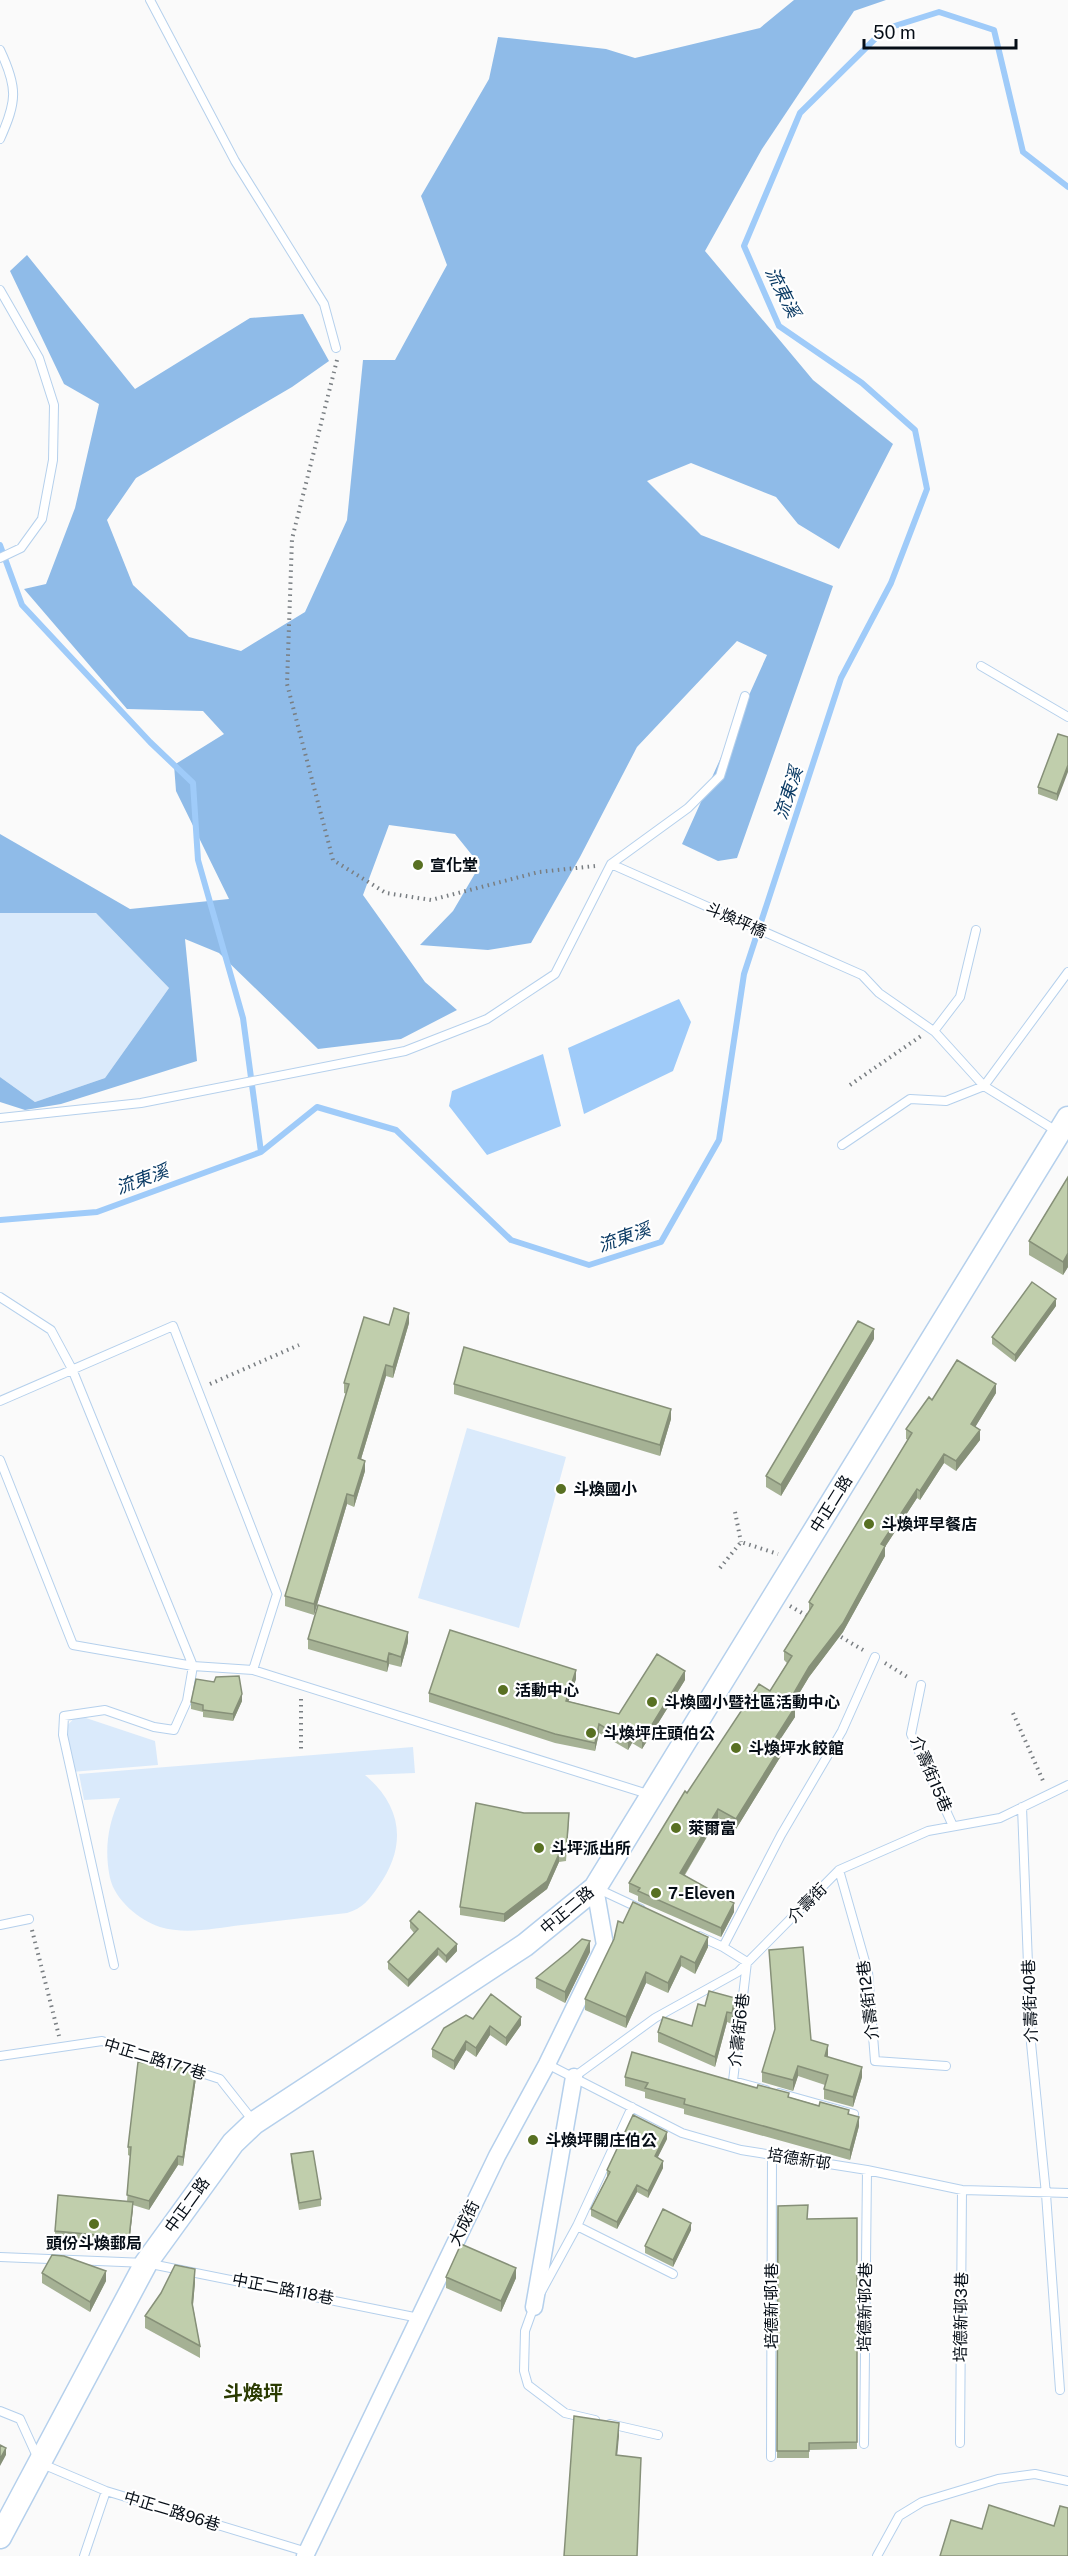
<svg xmlns="http://www.w3.org/2000/svg" width="1068" height="2556" font-family="'Public Sans','Noto Sans TC',sans-serif">
	<rect width="100%" height="100%" fill="#fafafa"/>
	<path fill="#daeafb" d="M0 913H96L169 988 105 1078 35 1102 0 1077Z
		M467 1428 566 1457 519 1628 418 1598Z
		M77 1715 155 1741 158 1765 71 1772 66 1727Z
		M413 1747 415 1773 365 1775C403 1807 407 1847 378 1887 369 1900 363 1908 347 1913 312 1917 277 1921 242 1925 216 1928 186 1935 160 1927 139 1920 115 1900 110 1878 104 1849 108 1824 120 1798L84 1800 79 1774Z"/>
	<path fill="#8fbbe8" d="M794 0H886L854 11 762 149 705 251 813 380 893 444 839 549 798 524 776 497 691 463 647 481 701 535 833 586 737 858 718 861 682 844 767 655 737 641 637 747 580 857 531 943 488 950 420 945 453 911 480 865 455 834 389 825 363 895 425 982 457 1010 401 1039 318 1049 219 953 185 939 197 1061 61 1104 25 1110 0 1102V1077L35 1102 105 1078 169 988 96 913H0V834L130 909 229 899 176 791 174 765 224 734 203 711 127 709 24 589 46 584 75 508 99 404 64 384 10 271 27 255 135 389 250 318 303 314 329 361 292 387 136 478 107 520 133 585 189 637 241 651 305 612 347 520 363 360H395L447 265 421 196 489 79 498 37 606 49 635 58 760 28Z"/>
	<path fill="#9fcbf9" d="M679 999 691 1022 673 1071 584 1114 568 1048Z
		M543 1054 561 1126 487 1155 449 1106 452 1091Z"/>
	<g fill="none" stroke-linecap="round" stroke-linejoin="round">
		<path stroke="#9fcbf9" stroke-width="6" d="M0 545 22 605 150 742 193 783 198 860 243 1018 261 1152
			M0 1220 97 1212 261 1152 317 1107 396 1130 511 1240 589 1265 661 1242 719 1140 744 974 841 678 891 583 927 489 915 430 862 383 779 326 744 246 800 113 885 29 939 12 994 30 1023 152 1068 187"/>
		<g stroke="#b5d0ec" stroke-width="10">
			<path id="lane" d="M150 0 235 161 324 304 336 348
				M0 50C18 88 17 101 0 139
				M0 290 39 358 54 405 53 460 42 519 21 548 0 558
				M981 666 1068 717
				M611 864 862 975 879 993 935 1032 984 1086 1058 1132
				M934 1031 960 997 976 930
				M0 1118 141 1103 405 1051 487 1019 555 974 611 864 688 808 720 776 745 696
				M842 1145 910 1099 946 1101 984 1086 1068 972
				M0 1297 51 1330 72 1369 193 1666 187 1701 174 1730 154 1727 105 1710 64 1716 63 1735 114 1965
				M0 1401 173 1326 277 1594 253 1670
				M0 1460 73 1645 193 1666 253 1670 651 1795
				M921 1685 911 1734 953 1826
				M1022 1807 1031 2043 1046 2194 1060 2390
				M839 1870 868 1972 875 2061 946 2066
				M596 1888 641 1909
				M0 1925 29 1919
				M699 1936 723 1947 747 1962 733 2081 766 2090
				M723 1947 781 1835 842 1731 875 1657
				M0 2056 102 2041 220 2079 254 2122
				M547 2064 682 2133 741 2150 867 2170 962 2190 1068 2193
				M574 2077 655 2018 738 1972 839 1870 928 1831 1000 1818 1068 1785
				M779 2093 854 2114
				M577 2226 673 2274
				M0 2257 146 2263 419 2318
				M541 2292 577 2226 632 2107
				M534 2306 525 2331 524 2371 528 2385 565 2413 595 2420
				M0 2411 20 2419 40 2463 106 2491 307 2552
				M610 2424 658 2435
				M960 2443 962 2190
				M864 2444 867 2170
				M771 2457 772 2155
				M84 2556 106 2491
				M877 2556 899 2516 922 2502 998 2479 1035 2474 1068 2481"/>
		</g>
		<g stroke="#b5d0ec" stroke-width="19">
			<path id="street" d="M534 2307 574 2077
				M305 2556 497 2156 547 2064 605 1945 595 1888"/>
		</g>
		<g stroke="#b5d0ec" stroke-width="25">
			<path id="secondary" d="M0 2537 146 2263 233 2143 254 2123 525 1945 595 1888 1068 1118"/>
		</g>
		<path stroke="#797e82" stroke-width="4" stroke-dasharray="1.5 4.5" stroke-linecap="butt" d="M337 360 292 539 287 684 333 860 386 893 431 900 539 872 595 866
			M850 1085 921 1036
			M210 1384 299 1345
			M735 1512 741 1542
			M720 1568 741 1542 778 1554
			M790 1606 809 1617
			M836 1634 863 1650
			M885 1663 909 1678
			M301 1699V1750
			M1013 1713 1044 1783
			M32 1930 59 2036"/>
		<use href="#lane" stroke="#fff" stroke-width="8"/>
		<use href="#street" stroke="#fff" stroke-width="16"/>
		<use href="#secondary" stroke="#fff" stroke-width="22"/>
	</g>
	<path fill="#a5b194" d="M1058 734 1057 801 1038 794V787Z
		M1068 1177V1267L1063 1275 1029 1255V1241Z
		M1056 1306 1015 1362 992 1344V1337Z
		M409 1323 393 1378 386 1376 361 1459 365 1471 354 1507 347 1504 314 1615 285 1606V1596L347 1394 344 1393V1383L389 1325Z
		M874 1339 781 1496 766 1487V1476Z
		M454 1384 671 1419 660 1456 454 1394Z
		M996 1393 975 1427 980 1440 956 1471 944 1463 920 1500 917 1498 885 1547V1556L843 1632 809 1677 792 1705 795 1717 780 1739 784 1751 736 1829 718 1818 685 1875 734 1912 721 1937 638 1901V1896L629 1892V1883L687 1793 770 1691 787 1663 784 1660V1651L809 1611V1602L908 1440 906 1439V1429L932 1400Z
		M308 1639 408 1642 401 1667 389 1664 387 1672 308 1649Z
		M576 1679 568 1701 619 1714 685 1680 642 1749 632 1743 628 1750 599 1733 595 1751 555 1743 429 1702V1693Z
		M242 1701 233 1721 203 1717V1712L191 1709V1702Z
		M524 1813 569 1821 566 1861 559 1862 547 1889 504 1922 460 1915V1907Z
		M410 1921 457 1951 446 1963 438 1955 408 1987 388 1969V1962L414 1933 410 1928Z
		M623 1923 708 1947 695 1974 681 1966 668 1993 646 1983 626 2028 585 2010V1999Z
		M769 1950 811 2040 828 2055V2057L862 2077 853 2107 824 2099V2089L825 2085 798 2076 793 2091 762 2082V2072L775 2031Z
		M590 1952 565 2003 536 1988V1978Z
		M705 2006 735 2008 732 2024 727 2022 715 2067 658 2042V2032L692 2026Z
		M473 2019 521 2025 506 2046 490 2035 476 2057 466 2050 454 2070 432 2057V2049Z
		M625 2077 789 2097 849 2114 859 2126 850 2160 684 2114V2109L645 2098V2092L625 2086Z
		M196 2078 183 2166 178 2165 149 2210 133 2205 129 2245 55 2238V2231L127 2202 130 2156 128 2155V2147Z
		M667 2139 657 2158 663 2168 648 2198 637 2192 617 2229 591 2216V2209L607 2177V2170Z
		M291 2154 321 2199V2206L299 2210 291 2161Z
		M778 2206 808 2219 857 2218V2449L809 2450V2458H777Z
		M691 2230 673 2267 645 2253V2246Z
		M42 2273 106 2281 90 2312 42 2283Z
		M446 2277 516 2278 501 2312 446 2288Z
		M195 2282 193 2306 200 2346V2358L145 2328V2316Z"/>
	<path fill="#869078" d="M1068 765V772L1057 801V794Z
		M1068 1253V1267L1063 1275V1262Z
		M1056 1299V1306L1015 1362V1355Z
		M409 1313V1323L393 1378V1367Z
		M874 1329V1339L781 1496V1485Z
		M386 1365V1376L358 1469V1458Z
		M996 1384V1393L971 1434V1424Z
		M671 1409V1419L660 1456V1445Z
		M980 1430V1440L956 1471V1461Z
		M944 1454V1463L920 1500V1491Z
		M365 1461V1471L354 1507V1496Z
		M917 1489V1498L885 1547V1556L843 1632 809 1677 788 1712V1703L881 1544Z
		M347 1494V1504L314 1615V1604Z
		M408 1632V1642L401 1667V1657Z
		M389 1653V1664L387 1672V1662Z
		M576 1670V1679L566 1709V1701Z
		M685 1671V1680L642 1749V1741Z
		M242 1694V1701L233 1721V1714Z
		M795 1707V1717L776 1746V1737Z
		M599 1724V1733L595 1751V1743Z
		M632 1734V1743L628 1750V1742Z
		M784 1742V1751L736 1829V1819Z
		M718 1809V1818L680 1882V1873Z
		M559 1854V1862L547 1889 504 1922V1914Z
		M734 1903V1912L721 1937V1928Z
		M708 1937V1947L695 1974V1963Z
		M590 1941V1952L565 2003V1992Z
		M457 1944V1951L446 1963V1956Z
		M438 1948V1955L408 1987V1980Z
		M681 1956V1966L668 1993V1983Z
		M646 1972V1983L626 2028V2017Z
		M735 1998V2008L732 2024V2013Z
		M727 2012V2022L715 2067V2057Z
		M521 2017V2025L506 2046V2038Z
		M490 2026V2035L476 2057V2048Z
		M466 2041V2050L454 2070V2061Z
		M828 2045V2055L825 2066V2056Z
		M798 2066V2076L793 2091V2080Z
		M862 2067V2077L853 2107V2097Z
		M196 2070V2078L183 2166V2157Z
		M859 2117V2126L850 2160V2150Z
		M667 2132V2139L655 2163V2156Z
		M178 2156V2165L149 2210V2201Z
		M663 2161V2168L648 2198V2191Z
		M637 2185V2192L617 2229V2222Z
		M133 2202V2209L129 2245V2238Z
		M691 2223V2230L673 2267V2260Z
		M516 2268V2278L501 2312V2301Z
		M195 2269V2282L192 2315V2303Z
		M106 2271V2281L90 2312V2302Z
		M619 2423V2436L616 2469V2455Z
		M6 2448V2455L0 2466V2459Z"/>
	<path fill="#c0ceac" stroke="#869078" stroke-width="1.5" d="M1058 734 1068 737V765L1057 794 1038 787Z
		M1068 1177V1253L1063 1262 1029 1241Z
		M1032 1282 1056 1299 1015 1355 992 1337Z
		M394 1308 409 1313 393 1367 386 1365 358 1458 365 1461 354 1496 347 1494 314 1604 285 1596 349 1384 344 1383 364 1317 389 1325Z
		M858 1321 874 1329 781 1485 766 1476Z
		M464 1347 671 1409 660 1445 454 1384Z
		M957 1360 996 1384 971 1424 980 1430 956 1461 944 1454 920 1491 917 1489 881 1544 885 1546 843 1623 809 1667 788 1703 795 1707 776 1737 784 1742 736 1819 718 1809 680 1873 734 1903 721 1928 638 1891 640 1888 629 1883 685 1791 687 1793 759 1684 770 1691 792 1656 784 1651 813 1605 809 1602 912 1433 906 1429 929 1397 932 1400Z
		M318 1605 408 1632 401 1657 389 1653 387 1662 308 1639Z
		M450 1630 576 1670 566 1701 619 1714 657 1654 685 1671 642 1741 632 1734 628 1742 599 1724 595 1743 555 1734 429 1693Z
		M239 1676 242 1694 233 1714 203 1710V1705L191 1702 196 1679 214 1682 216 1677Z
		M476 1803 524 1813H569L566 1853 559 1854 547 1881 504 1914 460 1907Z
		M633 1902 708 1937 695 1963 681 1956 668 1983 646 1972 626 2017 585 1999 614 1939 618 1921 623 1923Z
		M419 1911 457 1944 446 1956 438 1948 408 1980 388 1962 418 1929 410 1921Z
		M582 1939 590 1941 565 1992 536 1978 568 1952Z
		M803 1947 811 2040 828 2045 825 2056 862 2067 853 2097 824 2089 828 2075 798 2066 793 2080 762 2072 775 2029 769 1950Z
		M709 1991 735 1998 732 2013 727 2012 715 2057 658 2032 663 2017 692 2026 698 2004 705 2006Z
		M491 1994 521 2017 506 2038 490 2026 476 2048 466 2041 454 2061 432 2049 444 2028 466 2015 473 2019Z
		M632 2052 757 2088 758 2085 789 2093 788 2097 819 2106 820 2102 849 2110 848 2114 859 2117 850 2150 684 2104 685 2099 645 2088 648 2083 625 2077Z
		M138 2062 196 2070 183 2157 178 2156 149 2201 127 2195 131 2147H128Z
		M633 2115 667 2132 655 2156 663 2161 648 2191 637 2185 617 2222 591 2209 610 2172 607 2170Z
		M313 2151 321 2199 299 2203 291 2154Z
		M58 2195 133 2202 129 2238 55 2231Z
		M808 2205 807 2219 857 2218V2442L809 2443V2451H777L778 2206Z
		M663 2209 691 2223 673 2260 645 2246Z
		M461 2244 516 2268 501 2301 446 2277Z
		M52 2255 64 2256 106 2271 90 2302 42 2273Z
		M175 2265 195 2269 192 2303 200 2346 145 2316 161 2293Z
		M574 2416 619 2423 616 2455 641 2458 637 2556H564Z
		M0 2445 6 2448 0 2459Z
		M989 2505 1054 2526 1060 2506 1068 2508V2556H940L951 2520 982 2529Z"/>
	<g fill="#587022" stroke="#fff" stroke-width="2">
		<circle cx="418" cy="865" r="6"/>
		<circle cx="561" cy="1489" r="6"/>
		<circle cx="869" cy="1524" r="6"/>
		<circle cx="503" cy="1690" r="6"/>
		<circle cx="652" cy="1702" r="6"/>
		<circle cx="591" cy="1733" r="6"/>
		<circle cx="736" cy="1748" r="6"/>
		<circle cx="676" cy="1828" r="6"/>
		<circle cx="539" cy="1848" r="6"/>
		<circle cx="656" cy="1893" r="6"/>
		<circle cx="533" cy="2140" r="6"/>
		<circle cx="94" cy="2224" r="6"/>
	</g>
	<g text-anchor="middle" dominant-baseline="central" stroke-width="4.5" stroke-linejoin="round" paint-order="stroke">
		<g font-size="16" font-weight="bold" fill="#050d16" stroke="#fff" text-anchor="start">
			<text x="430" y="865">宣化堂</text>
			<text x="573" y="1489">斗煥國小</text>
			<text x="881" y="1524">斗煥坪早餐店</text>
			<text x="515" y="1690">活動中心</text>
			<text x="664" y="1702">斗煥國小暨社區活動中心</text>
			<text x="603" y="1733">斗煥坪庄頭伯公</text>
			<text x="748" y="1748">斗煥坪水餃館</text>
			<text x="688" y="1828">萊爾富</text>
			<text x="551" y="1848">斗坪派出所</text>
			<text x="668" y="1893">7-Eleven</text>
			<text x="545" y="2140">斗煥坪開庄伯公</text>
			<text x="94" y="2243" text-anchor="middle">頭份斗煥郵局</text>
		</g>
		<g font-size="16" fill="#050d16" stroke="#fff">
			<text transform="translate(736 920) rotate(24)">斗煥坪橋</text>
			<text transform="translate(831 1504) rotate(-58)">中正二路</text>
			<text transform="translate(931 1774) rotate(67)">介壽街15巷</text>
			<text transform="translate(807 1903) rotate(-45)">介壽街</text>
			<text transform="translate(567 1910) rotate(-40)">中正二路</text>
			<text transform="translate(868 2000) rotate(-97)">介壽街12巷</text>
			<text transform="translate(1030 2001) rotate(-92)">介壽街40巷</text>
			<text transform="translate(739 2030) rotate(-83)">介壽街6巷</text>
			<text transform="translate(155 2059) rotate(17)">中正二路177巷</text>
			<text transform="translate(799 2159) rotate(9)">培德新邨</text>
			<text transform="translate(187 2205) rotate(-54)">中正二路</text>
			<text transform="translate(464 2223) rotate(-64)">大成街</text>
			<text transform="translate(283 2289) rotate(11)">中正二路118巷</text>
			<text transform="translate(771 2306) rotate(-90)">培德新邨1巷</text>
			<text transform="translate(865 2307) rotate(-89)">培德新邨2巷</text>
			<text transform="translate(961 2317) rotate(-89)">培德新邨3巷</text>
			<text transform="translate(172 2511) rotate(17)">中正二路96巷</text>
		</g>
		<g font-size="18" font-style="italic" fill="#0b3b65" stroke="#fff">
			<text transform="translate(783 292) rotate(63)">流東溪</text>
			<text transform="translate(788 793) rotate(-72)">流東溪</text>
			<text transform="translate(142 1179) rotate(-20)">流東溪</text>
			<text transform="translate(624 1237) rotate(-19)">流東溪</text>
		</g>
		<g font-size="20" font-weight="bold" fill="#2b3b02" stroke="#fff">
			<text x="253" y="2393">斗煥坪</text>
		</g>
	</g>
	<path d="M864 39v9h152v-9" fill="none" stroke="#050d16" stroke-width="3"/>
	<text x="873" y="39" font-size="18" fill="#050d16" stroke="#ffffff" stroke-width="4.5" paint-order="stroke">50 m</text>
</svg>
